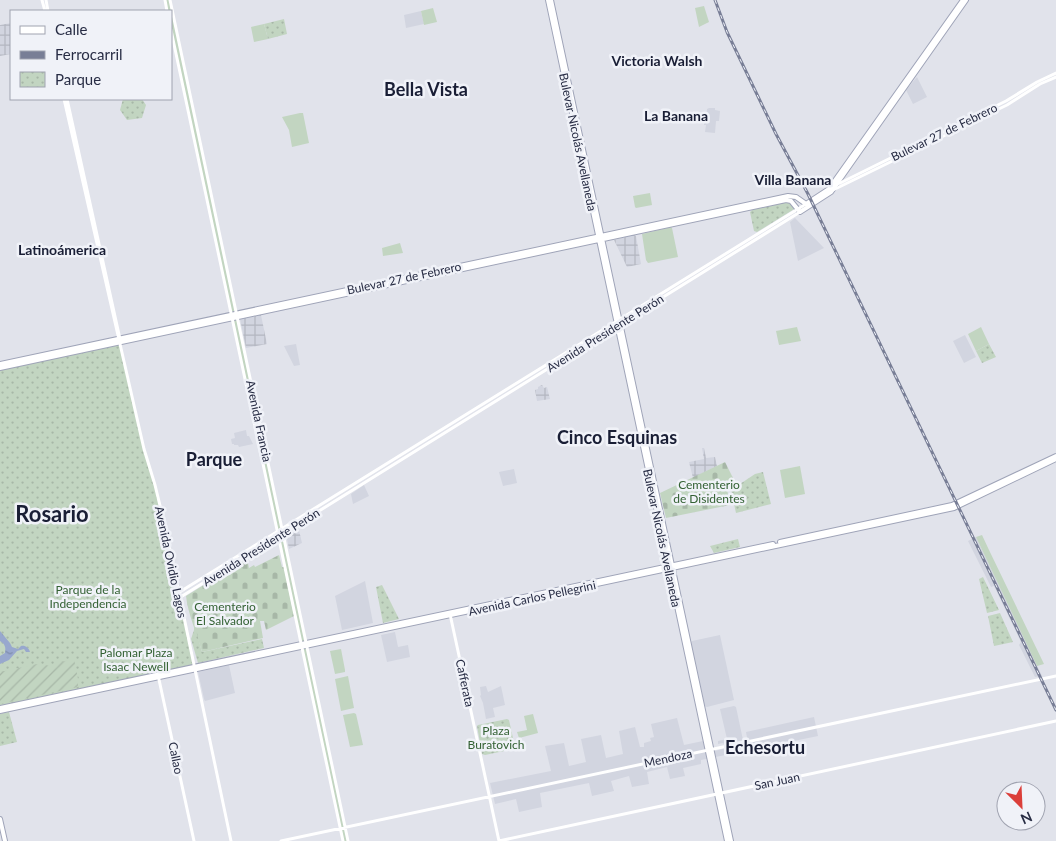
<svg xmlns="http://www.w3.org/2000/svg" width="1056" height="841" font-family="Lato,sans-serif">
	<defs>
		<pattern id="industrial-grid" width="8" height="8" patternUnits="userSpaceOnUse" patternTransform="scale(1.25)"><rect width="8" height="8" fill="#d2d5e0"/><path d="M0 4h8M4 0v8" fill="none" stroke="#b4b7c1"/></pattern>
		<pattern id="cemetery-stones" width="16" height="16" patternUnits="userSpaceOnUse" patternTransform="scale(1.25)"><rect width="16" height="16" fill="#c2d5c1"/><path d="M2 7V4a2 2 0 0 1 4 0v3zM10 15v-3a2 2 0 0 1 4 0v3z" fill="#a7b7a7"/></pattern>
		<pattern id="park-dots" width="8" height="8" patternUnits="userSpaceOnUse" patternTransform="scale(1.25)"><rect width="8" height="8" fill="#c2d5c1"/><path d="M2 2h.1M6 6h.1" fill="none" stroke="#a7b7a7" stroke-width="1.8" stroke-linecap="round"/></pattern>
		<pattern id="garden-furrows" width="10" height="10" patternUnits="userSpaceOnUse" patternTransform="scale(1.25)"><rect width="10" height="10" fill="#c2d5c1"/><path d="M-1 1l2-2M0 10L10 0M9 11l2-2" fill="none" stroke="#a7b7a7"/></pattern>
		<pattern id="water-ripples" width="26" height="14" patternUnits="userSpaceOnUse" patternTransform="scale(1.25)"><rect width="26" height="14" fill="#98a8ce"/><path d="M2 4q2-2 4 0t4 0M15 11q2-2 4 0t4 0" fill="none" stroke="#7c89a9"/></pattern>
	</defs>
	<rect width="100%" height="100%" fill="#e1e3eb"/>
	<path fill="#d2d5e0" d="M421 11 424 24 406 28 404 15Z
		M917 77 927 97 913 104 906 90Z
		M709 108H715V110L720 111 719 121H716L715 133 705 132 706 125H704V121H706L707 109Z
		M795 218 824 248 798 261 790 222Z
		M965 335 976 357 964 363 953 341Z
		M296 344 300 365 294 366 284 346Z
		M246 430 247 436H249L253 444 239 447 238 445H234V444H232L231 439 235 438 234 433Z
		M514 469 517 483 503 486 499 472Z
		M364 485 369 496 353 504 351 494Z
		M976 537 1042 676 1035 677 1019 645 1021 642 994 586 991 587 968 541Z
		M365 581 373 623 342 630 335 596Z
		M395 632 398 647 408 645 410 657 387 662 381 635Z
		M720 635 734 700 707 707 704 706 691 643 692 641Z
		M229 665 235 693 205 701 204 699 198 672Z
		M486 686 488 692 501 686 505 705 493 708 495 717 486 719 483 703 480 696 481 695 480 687Z
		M734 706 736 707 743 740 724 744 723 743 718 744V741L727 739 720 709Z
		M814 717 818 736 701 760V764L683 768 685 776 670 779 667 767 647 772 649 784 632 787 629 776 611 781 614 791 592 796 589 783 540 793 542 807 519 812 516 799 495 804 490 783 551 771 545 746 564 743 569 766 586 762 581 739 601 735 606 758 623 754 619 731 635 727 640 747H644V743L651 741 650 738 654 737 651 724 677 718 684 745 703 741 706 753 748 743 746 732Z"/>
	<path fill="url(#industrial-grid)" d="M11 23V54L0 56V25Z
		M634 235 636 236 641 264 627 267 614 240Z
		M261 315 267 344 246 348 240 319Z
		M542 385 544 388 547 387 550 399 537 401 535 390 538 389V387Z
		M702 448H704L706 458 715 457 717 466 693 478 689 462 704 459Z
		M298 526 302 543 289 549 286 534Z"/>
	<path fill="#c2d5c1" d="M165 0H170L306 642 853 527 954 508 307 646 348 841H343L171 30V11H167Z
		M704 6 709 22 699 27 695 8Z
		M433 8 437 22 424 25 421 11Z
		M264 24 268 39 254 42 251 27Z
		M300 113H303L309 143 292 147 289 130 282 117Z
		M650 193 652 205 636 208 635 207 633 196Z
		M671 227 672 228 678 257 648 263 646 260 642 234Z
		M400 243 403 253 383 256 382 248Z
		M797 327 801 341 779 345 776 331Z
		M981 327 989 344 976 351 968 334Z
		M800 466 805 494 785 498 780 470Z
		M982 535 989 550 1044 664 1037 666 976 537Z
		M341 649 345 670V672L335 674 330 651Z
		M348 676 354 708 341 711 335 679Z
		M354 713 356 714 363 745 350 747 343 715Z
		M533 714 538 733 519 738 517 732 527 730 524 716Z"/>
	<path fill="url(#cemetery-stones)" d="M725 462 736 484 727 489 730 505 666 518 660 493Z
		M279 555 282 567H284L294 616 266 630 264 621H260L263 638 202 652C197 633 188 615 186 596L247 558 249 568 254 565 255 567Z"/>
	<path fill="url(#park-dots)" d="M284 19 287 34 268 39 264 24Z
		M123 99H142L146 105 142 118 127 120 120 110Z
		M787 201 796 208 757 232 754 231 750 212 753 209Z
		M119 342 144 449 155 485 194 667 0 708V368Z
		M989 344 996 357 982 363 976 351Z
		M763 472 771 504 736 513 731 490 755 474Z
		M738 539 740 547 714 553 710 546Z
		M983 577 999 610 987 613 979 579Z
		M382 585 399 619 383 623 376 587Z
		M1000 613 1013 642 994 646 988 616Z
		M194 623 202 652 262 639 264 648 198 663 191 639 194 630Z
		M9 712 17 742 0 746V714Z
		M507 719 509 720 515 747 514 749 485 755 482 754 477 726 478 725Z"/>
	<path fill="url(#garden-furrows)" d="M74 659 78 679V687L0 704V672L37 664 52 666 61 662Z"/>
	<path fill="url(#water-ripples)" d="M0 631 10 643 12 647 18 649 21 646C25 645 29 648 30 652H26L24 649 17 651 9 660 0 664V656L5 653C6 647 5 644 0 641Z"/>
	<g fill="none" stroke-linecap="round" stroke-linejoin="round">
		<g stroke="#9fa4b8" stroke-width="6">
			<path id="primary" d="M548 0 727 841
				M551 0 731 841
				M0 364 788 196 796 197 806 204 829 189 963 0
				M0 368 786 200 791 201 800 212 831 192 966 0
				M780 542 952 505 1056 456
				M0 708 773 544
				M0 711 954 508 1056 459
				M0 819 5 841"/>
		</g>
		<path stroke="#fff" stroke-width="3" d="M42 0 45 11
			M46 0 48 11
			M165 0 167 11
			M170 0 348 841
			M171 30 343 841
			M64 99 144 449 155 485 164 522 231 841
			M67 99 120 339
			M836 185 1006 101 1037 82 1056 73
			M833 190 1007 105 1040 84 1056 77
			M178 593 806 204
			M179 598 800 212
			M450 614 499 841 1056 721
			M158 675 194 841
			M281 841 1056 676"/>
		<use href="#primary" stroke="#fff" stroke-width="4"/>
		<g stroke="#787e96" stroke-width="3">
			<path id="rail" d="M715 0 727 32 776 134 808 194 1056 710"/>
		</g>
		<use href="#rail" stroke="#f0f2f8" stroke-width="1" stroke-dasharray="4" stroke-linecap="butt"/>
	</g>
	<g text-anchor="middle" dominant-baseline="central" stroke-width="5" stroke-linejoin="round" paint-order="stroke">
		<g font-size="12" fill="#272c44" stroke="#f0f2f8">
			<text transform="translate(944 132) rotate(-26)">Bulevar 27 de Febrero</text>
			<text transform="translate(578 142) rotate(78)">Bulevar Nicolás Avellaneda</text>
			<text transform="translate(404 278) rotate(-12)">Bulevar 27 de Febrero</text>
			<text transform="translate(605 333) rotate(-32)">Avenida Presidente Perón</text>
			<text transform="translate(259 421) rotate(78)">Avenida Francia</text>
			<text transform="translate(662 538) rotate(78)">Bulevar Nicolás Avellaneda</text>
			<text transform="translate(261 547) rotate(-32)">Avenida Presidente Perón</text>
			<text transform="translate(171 562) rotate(78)">Avenida Ovidio Lagos</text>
			<text transform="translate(532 598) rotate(-12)">Avenida Carlos Pellegrini</text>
			<text transform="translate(465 683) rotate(78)">Cafferata</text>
			<text transform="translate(176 758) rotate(78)">Callao</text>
			<text transform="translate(668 758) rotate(-12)">Mendoza</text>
			<text transform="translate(777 781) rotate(-12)">San Juan</text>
		</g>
		<g font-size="12" fill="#336133" stroke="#f0f2f8">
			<text x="709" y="484">Cementerio<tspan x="709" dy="14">de Disidentes</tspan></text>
			<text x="88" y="589">Parque de la<tspan x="88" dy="14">Independencia</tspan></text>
			<text x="225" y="606">Cementerio<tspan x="225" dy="14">El Salvador</tspan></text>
			<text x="136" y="652">Palomar Plaza<tspan x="136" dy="14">Isaac Newell</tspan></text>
			<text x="496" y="730">Plaza<tspan x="496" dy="14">Buratovich</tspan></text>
		</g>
		<g font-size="14" font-weight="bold" fill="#191e35" stroke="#f0f2f8">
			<text x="657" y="60">Victoria Walsh</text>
			<text x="676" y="115">La Banana</text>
			<text x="793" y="179">Villa Banana</text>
			<text x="62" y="249">Latinoámerica</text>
		</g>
		<g font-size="18" font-weight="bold" fill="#191e35" stroke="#f0f2f8">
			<text x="426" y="89">Bella Vista</text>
			<text x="617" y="437">Cinco Esquinas</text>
			<text x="214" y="459">Parque</text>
			<text x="765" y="747">Echesortu</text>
		</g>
		<g font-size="22" font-weight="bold" fill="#191e35" stroke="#f0f2f8">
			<text x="52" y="513">Rosario</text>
		</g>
	</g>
	<rect x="10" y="10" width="162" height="90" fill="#f0f2f8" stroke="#a0a3b0"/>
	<rect x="20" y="26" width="25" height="8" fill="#ffffff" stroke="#a0a3b0"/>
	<text x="55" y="35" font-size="15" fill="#272c44">Calle</text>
	<rect x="20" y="51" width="25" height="8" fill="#787e96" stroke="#a0a3b0"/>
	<text x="55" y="60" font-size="15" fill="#272c44">Ferrocarril</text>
	<rect x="20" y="72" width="25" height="15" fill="url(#park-dots)" stroke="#a0a3b0"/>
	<text x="55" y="85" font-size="15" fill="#272c44">Parque</text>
	<g transform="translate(1021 806) rotate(156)"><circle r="24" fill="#f0f2f8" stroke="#a0a3b0"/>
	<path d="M0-4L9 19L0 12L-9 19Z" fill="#db3f3a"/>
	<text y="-8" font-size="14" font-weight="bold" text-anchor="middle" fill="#272c44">N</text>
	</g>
</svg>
